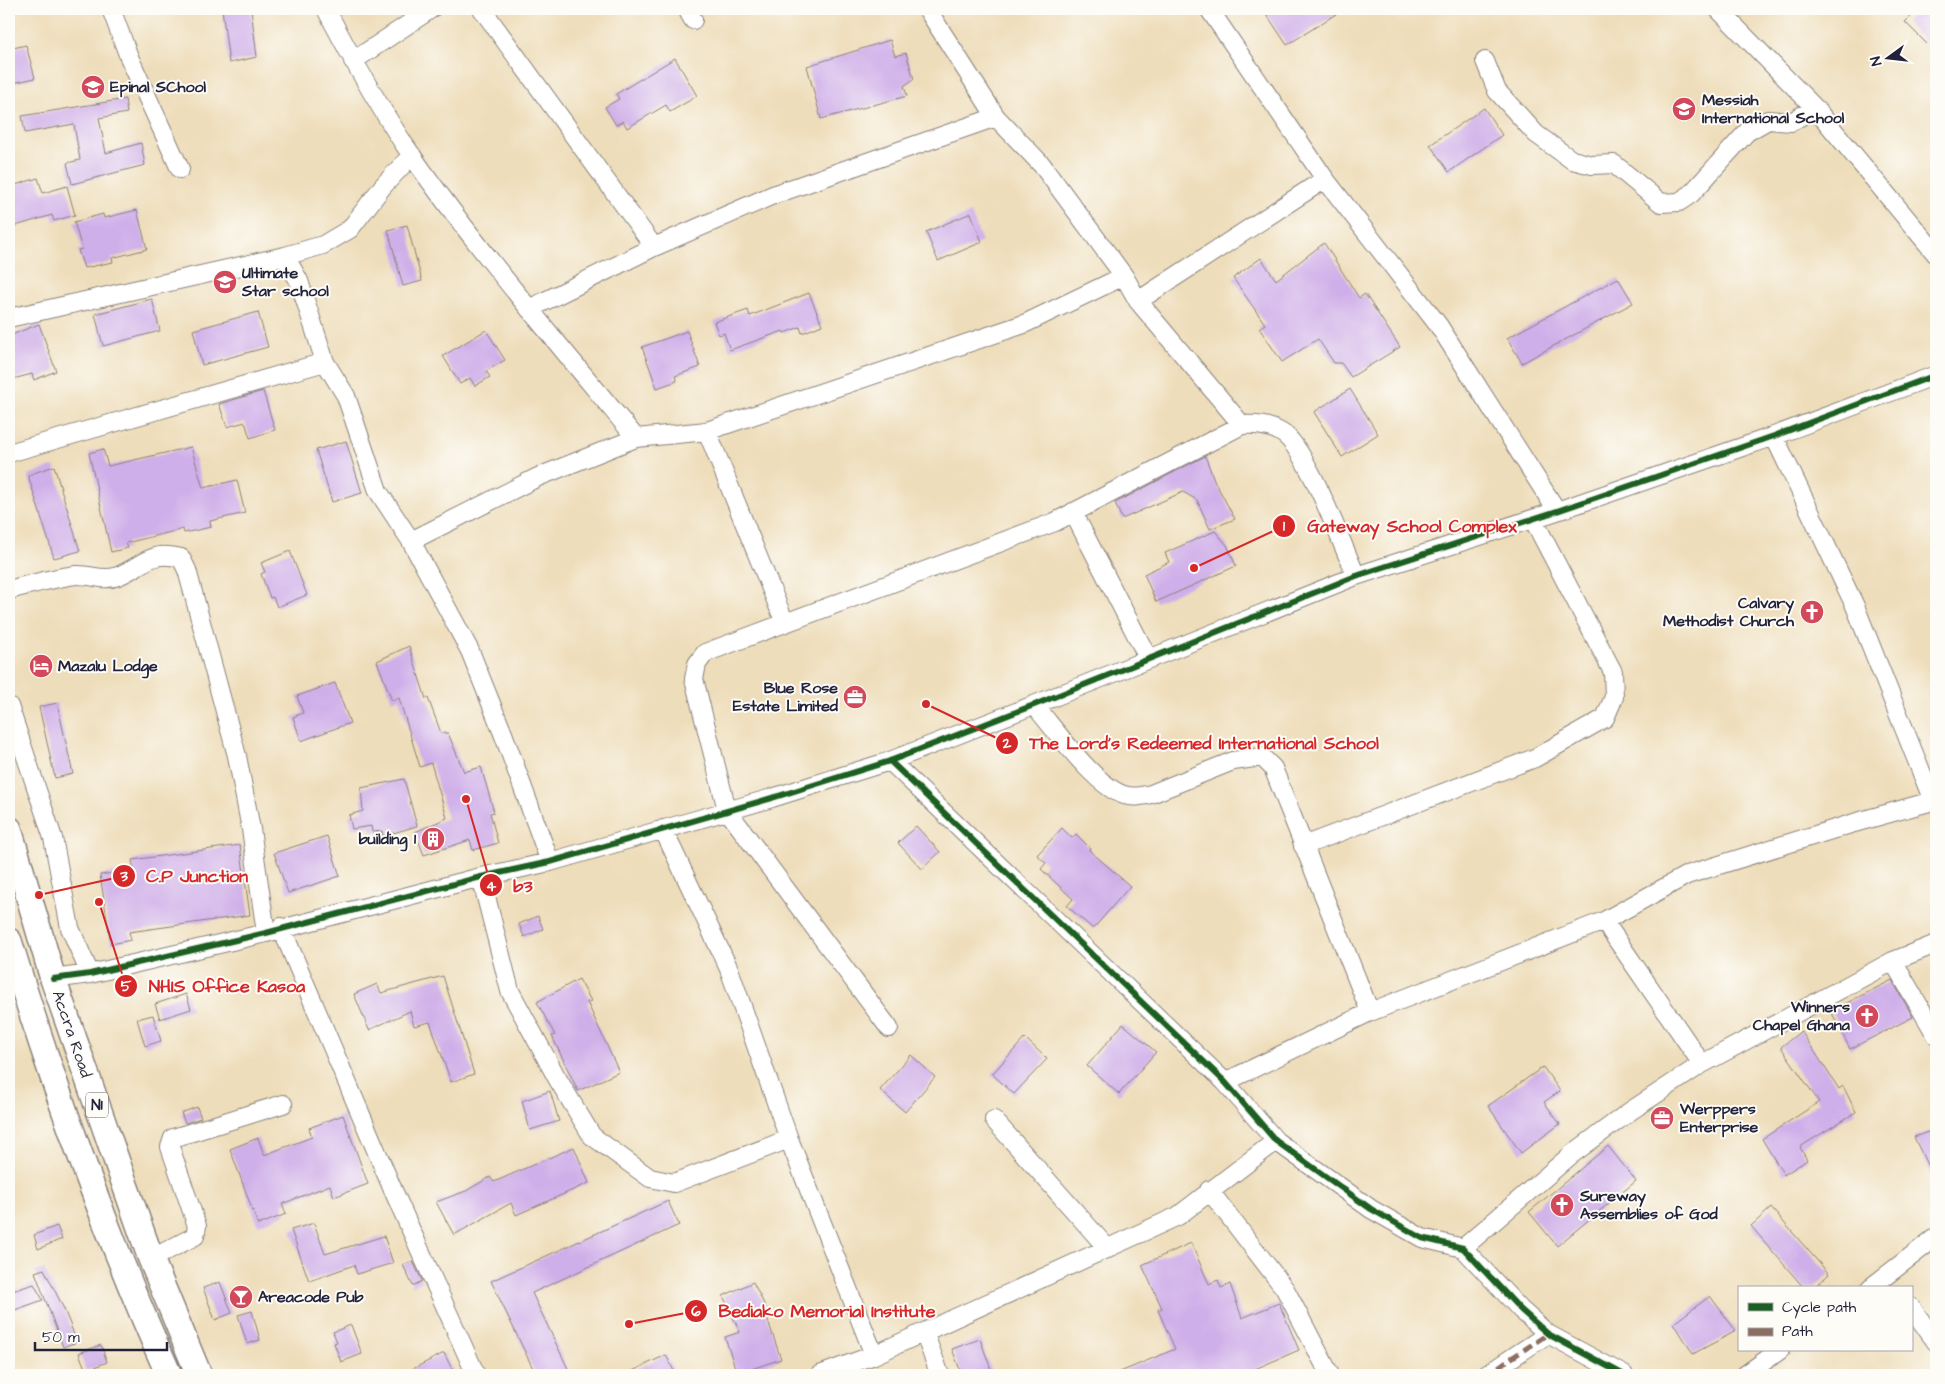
<svg xmlns="http://www.w3.org/2000/svg" width="1945" height="1384" font-family="'Architects Daughter',sans-serif">
	<rect width="100%" height="100%" fill="#fdfcf7"/>
	<filter id="ink" filterUnits="userSpaceOnUse"><feTurbulence type="fractalNoise" baseFrequency=".02" numOctaves="2"/><feDisplacementMap in="SourceGraphic" scale="10" xChannelSelector="R" yChannelSelector="G"/><feConvolveMatrix kernelMatrix="1 2 1 2 8 2 1 2 1" color-interpolation-filters="sRGB"/></filter>
	<filter id="wash" filterUnits="userSpaceOnUse"><feTurbulence type="fractalNoise" baseFrequency=".0096" numOctaves="4" result="noise"/><feDisplacementMap in="SourceGraphic" scale="20" xChannelSelector="R" yChannelSelector="G"/><feGaussianBlur stdDeviation="1.12" result="paint"/><feColorMatrix in="noise" values="0 0 0 0 0 0 0 0 0 0 0 0 0 0 0 0 0 1.4 0 .05"/><feComposite in="paint" operator="in"/></filter>
	<g filter="url(#wash)">
		<rect width="100%" height="100%" fill="#eeddba"/>
		<g id="blocks">
			<path fill="#cfafe9" d="M222 9H251L257 57 229 63Z
				M1263 9H1344L1287 45Z
				M1919 9H1936V53L1905 22Z
				M890 40 895 56 906 53 914 79 904 86 907 96 821 119 807 66Z
				M26 45 35 78 9 84V49Z
				M675 58 697 96 670 112 666 105 627 128 623 121 616 125 605 107 619 99 616 94Z
				M125 99 127 113 99 118 106 153 141 143 145 165 72 184 67 163 80 160 74 124 25 133 22 116Z
				M1484 108 1502 135 1449 172 1430 145Z
				M38 178 43 193 67 186 75 215 54 221 52 215 9 228V187Z
				M137 210 147 249 112 258 113 262 84 268 78 250 82 249 74 222 103 214 104 218Z
				M971 213 982 242 938 261 926 232Z
				M407 225 422 281 403 286 388 230Z
				M1324 243 1359 298 1365 294 1400 347 1351 377 1341 363H1334L1318 339 1282 362 1259 328 1265 324 1233 278 1261 258 1276 280Z
				M1618 278 1633 303 1522 363 1507 338Z
				M809 293 822 325 802 333 800 327 784 333 783 331 730 350 724 333 719 335 714 322 748 310 750 316Z
				M152 299 160 331 103 346 95 314Z
				M258 312 268 347 202 365 193 330Z
				M39 324 56 371 34 380 32 374 9 380V336Z
				M486 330 505 360 486 371 490 377 475 386 470 378 460 384 443 356Z
				M687 331 700 367 675 376 677 381 657 388 642 347Z
				M1350 389 1378 434 1342 457 1314 412Z
				M263 391 275 430 250 438 245 422 227 427 219 404Z
				M346 441 362 493 332 502 316 450Z
				M191 447 203 488 237 480 245 513 210 521 211 527 184 533 183 529 126 543 128 548 111 552 89 453 103 449 108 466Z
				M1205 456 1215 482 1235 519 1210 529 1197 500 1183 492 1122 519 1115 503Z
				M54 466 80 551 54 558 28 475Z
				M1215 531 1227 545 1236 566 1156 602 1144 574 1169 562 1165 553Z
				M290 551 307 595 277 607 273 597 270 598 261 574 265 572 261 563Z
				M409 646 426 699 428 698 441 733H448L464 772 481 767 494 812 490 813 498 843 473 850 470 840 424 855 415 832 447 818 431 763 420 767 399 698 392 701 377 661Z
				M335 683 350 723 301 741 293 717 303 713 297 696Z
				M57 703 73 774 55 778 39 707Z
				M404 779 417 826 383 836 382 831 372 832 371 826 352 829 349 815 363 811 361 788Z
				M916 826 940 852 922 869 898 843Z
				M1062 828 1072 838 1076 834 1090 848 1089 850 1130 886 1093 929 1067 906 1073 899 1041 869 1046 863 1037 855Z
				M327 836 340 876 288 893 274 853Z
				M240 845 250 915 129 932 131 940 111 944 100 875 134 870 132 860Z
				M538 916 543 929 524 937 519 924Z
				M443 976 474 1074 451 1082 430 1022 414 1026 410 1011 369 1030 354 994 377 984 381 993Z
				M579 979 591 1001 587 1002 619 1072 578 1091 552 1036 555 1035 537 1002Z
				M1892 980 1913 1017 1850 1049 1831 1011Z
				M186 994 191 1009 160 1019 155 1004Z
				M153 1015 161 1041 145 1046 137 1019Z
				M1123 1024 1156 1052 1119 1094 1087 1066Z
				M1801 1031 1839 1089 1843 1086 1856 1112 1800 1147 1807 1160 1784 1175 1762 1139 1819 1102 1781 1047Z
				M1025 1038 1047 1059 1014 1094 992 1074Z
				M911 1055 935 1077 905 1112 880 1090Z
				M1543 1067 1560 1091 1544 1102 1560 1124 1521 1153 1488 1106Z
				M550 1091 559 1121 530 1130 522 1101Z
				M197 1107 201 1118 185 1123 181 1113Z
				M343 1115 368 1184 334 1197 330 1185 282 1204 286 1214 258 1225 230 1149 258 1138 264 1155 312 1137 309 1128Z
				M1936 1129V1184L1914 1137Z
				M1608 1146 1636 1181 1557 1246 1529 1212Z
				M574 1147 589 1183 516 1215 511 1203 454 1235 436 1202 466 1191 490 1177 494 1182Z
				M668 1201 679 1225 532 1293 571 1375H536L491 1281Z
				M1771 1208 1829 1274 1814 1288H1804L1751 1226Z
				M314 1223 325 1254 384 1236 393 1263 357 1274 354 1265 309 1281 291 1230Z
				M57 1226 62 1239 38 1249 34 1235Z
				M1191 1243 1209 1284 1218 1280 1221 1288 1230 1284 1242 1318 1279 1303 1299 1350 1248 1372 1250 1375H1113L1175 1349 1158 1310 1162 1308 1142 1265Z
				M413 1261 422 1281 413 1286 403 1265Z
				M44 1269 64 1309 77 1342 63 1347 35 1272Z
				M220 1282 232 1313 215 1320 203 1288Z
				M753 1282 766 1308 764 1309 781 1359 737 1374 725 1337 740 1332 723 1296Z
				M34 1284 43 1300 9 1312V1292Z
				M1710 1296 1736 1331 1693 1354 1674 1323Z
				M252 1311 260 1340 247 1344 238 1315Z
				M351 1325 362 1354 341 1362 334 1343 337 1342 333 1332Z
				M980 1339 993 1375H962L952 1349Z
				M101 1345 107 1362 86 1371 79 1353Z
				M444 1353 455 1375H401Z
				M666 1355 676 1375H624Z"/>
		</g>
	</g>
	<g filter="url(#ink)">
		<use href="#blocks" fill-opacity="0" stroke="#88807a" stroke-width="1"/>
		<g fill="none" stroke-linecap="round" stroke-linejoin="round">
			<g stroke="#88807a" stroke-width="20">
				<path id="minor" d="M111 9 129 57 180 169
					M326 9C352 59 380 109 412 156 481 254 560 346 636 438
					M482 9 654 247
					M687 9 693 20
					M927 9 996 117 1042 165 1124 276 1138 301 1242 425C1257 424 1272 425 1285 435 1309 455 1342 544 1356 576
					M1209 9 1325 179 1439 326 1557 511
					M1718 9 1815 108 1936 254
					M353 61 431 9
					M1485 61 1497 91 1536 134 1572 160 1592 165 1614 164 1661 203 1679 202 1691 194 1747 132 1768 120 1791 122 1815 108
					M285 256 299 281 325 362 346 396 378 491 411 541 470 651 504 736 550 862
					M1138 301 1325 179
					M529 309 654 247 773 195 996 117
					M9 318 285 256 323 245 350 229 383 186 412 155
					M707 431 785 623
					M1774 436 1855 606 1933 801
					M9 453 325 362
					M1073 512 1148 658
					M411 541 538 477 636 438 707 431 1024 324 1124 276
					M9 590C31 584 53 578 76 575 90 574 104 582 118 576 144 565 150 550 181 558L187 570 237 756 251 829 266 933
					M1034 705C1055 729 1095 786 1124 795 1134 798 1142 796 1151 794L1233 761 1262 757 1273 768 1370 1012
					M9 706 53 838 70 928 90 974
					M890 761 1225 1082 1276 1141 1371 1209 1422 1238 1463 1248 1521 1310 1548 1334 1624 1375
					M663 829 729 969 789 1139 874 1355
					M1303 846 1535 758 1605 718 1614 697 1613 672 1533 519
					M481 877 510 991 557 1078 592 1136 650 1178 674 1183 789 1139
					M1604 921 1702 1064
					M281 927 393 1190 476 1375
					M1893 961 1936 1035
					M53 979 90 974 266 933 481 877 550 862 772 798 890 761 1034 705 1356 576 1557 511 1774 436 1936 375
					M889 1028 727 810 694 679 697 664 705 653 1055 522 1242 425
					M1225 1082 1370 1012 1604 921 1687 875 1854 823 1936 800
					M994 1120 1108 1249
					M1209 1190 1285 1289 1330 1375
					M1463 1248 1571 1155 1629 1112 1702 1064 1893 961 1936 944
					M151 1259 195 1236 197 1226 170 1147 173 1138 283 1104
					M1870 1288 1936 1237
					M1911 1307 1936 1342
					M924 1332 940 1375
					M820 1375 874 1355 1178 1216 1276 1141
					M1486 1375 1548 1334
					M1745 1375 1780 1350"/>
			</g>
			<g stroke="#88807a" stroke-width="28">
				<path id="highway" d="M9 829 53 979 96 1102 151 1259 199 1375
					M9 941C54 1088 106 1235 169 1375"/>
			</g>
			<use href="#minor" stroke="#fff" stroke-width="18"/>
			<use href="#highway" stroke="#fff" stroke-width="25"/>
			<path stroke="#8d6e63" stroke-width="5" stroke-dasharray="10 5" stroke-linecap="butt" d="M1486 1375 1548 1334"/>
			<g stroke="#fdfcf7" stroke-width="9">
				<path id="cycleway" d="M890 761 1225 1082 1276 1141 1371 1209 1422 1238 1463 1248 1521 1310 1548 1334 1624 1375
					M53 979 90 974 266 933 481 877 550 862 772 798 890 761 1034 705 1356 576 1557 511 1774 436 1936 375"/>
			</g>
			<use href="#cycleway" stroke="#1b5e20" stroke-width="6"/>
		</g>
	</g>
	<defs>
		<g id="school-disc" transform="scale(1.25)"><circle r="9.5" fill="#d1495b" stroke="#fdfcf7"/><path d="M0-5L7-2L0 1L-7-2ZM-4 1L0 2.5L4 1V4Q0 6-4 4Z" fill="#fff"/></g>
		<g id="church-disc" transform="scale(1.25)"><circle r="9.5" fill="#d1495b" stroke="#fdfcf7"/><path d="M-1.2-6h2.4v3.5h3.3v2.4h-3.3V6h-2.4V-.1h-3.3v-2.4h3.3Z" fill="#fff"/></g>
		<g id="hotel-disc" transform="scale(1.25)"><circle r="9.5" fill="#d1495b" stroke="#fdfcf7"/><path d="M-6-4.5h1.5V1H6V5H4.5V3h-9V5H-6ZM-4 0a1.8 1.8 0 1 1 3.6 0ZM.5 0V-2.5h3Q6-2.5 6 0Z" fill="#fff"/></g>
		<g id="office-disc" transform="scale(1.25)"><circle r="9.5" fill="#d1495b" stroke="#fdfcf7"/><path d="M-6-3h4V-5.5h4V-3h4V5H-6ZM-1-4.5V-3h2v-1.5ZM-6 0V1H6V0Z" fill="#fff"/></g>
		<g id="building-disc" transform="scale(1.25)"><circle r="9.5" fill="#d1495b" stroke="#fdfcf7"/><path d="M-4-6H4V6H1V3H-1V6H-4ZM-2.5-4.3h1.7v1.8h-1.7ZM.8-4.3h1.7v1.8H.8ZM-2.5-1h1.7V.8h-1.7ZM.8-1h1.7V.8H.8Z" fill="#fff"/></g>
		<g id="bar-disc" transform="scale(1.25)"><circle r="9.5" fill="#d1495b" stroke="#fdfcf7"/><path d="M-6-5H6L.8 .8V4.5H3.5V6h-7V4.5H-.8V.8Z" fill="#fff"/></g>
	</defs>
	<g fill-rule="evenodd">
		<use href="#school-disc" x="93" y="87"/>
		<use href="#school-disc" x="1684" y="109"/>
		<use href="#school-disc" x="225" y="282"/>
		<use href="#church-disc" x="1812" y="612"/>
		<use href="#hotel-disc" x="41" y="666"/>
		<use href="#office-disc" x="855" y="697"/>
		<use href="#building-disc" x="433" y="839"/>
		<use href="#church-disc" x="1867" y="1016"/>
		<use href="#office-disc" x="1662" y="1118"/>
		<use href="#church-disc" x="1562" y="1205"/>
		<use href="#bar-disc" x="241" y="1297"/>
	</g>
	<g text-anchor="middle" dominant-baseline="central" stroke-width="4" stroke-linejoin="round" paint-order="stroke">
		<rect fill="#fdfcf7" stroke="#646373" stroke-width="1" x="86" y="1092.5" width="22" height="25" rx="4"/>
		<g font-size="15" font-weight="bold" fill="#22223b">
			<text x="97" y="1105">N1</text>
		</g>
		<g font-size="16" font-weight="bold" fill="#22223b" stroke="#fdfcf7" text-anchor="start">
			<text x="110" y="87">Epinal SChool</text>
			<text x="1702" y="100">Messiah<tspan x="1702" dy="18">International School</tspan></text>
			<text x="242" y="273">Ultimate<tspan x="242" dy="18">Star school</tspan></text>
			<text x="1794" y="603" text-anchor="end">Calvary<tspan x="1794" dy="18">Methodist Church</tspan></text>
			<text x="58" y="666">Mazalu Lodge</text>
			<text x="838" y="688" text-anchor="end">Blue Rose<tspan x="838" dy="18">Estate Limited</tspan></text>
			<text x="416" y="839" text-anchor="end">building 1</text>
			<text x="1850" y="1007" text-anchor="end">Winners<tspan x="1850" dy="18">Chapel Ghana</tspan></text>
			<text x="1680" y="1109">Werppers<tspan x="1680" dy="18">Enterprise</tspan></text>
			<text x="1580" y="1196">Sureway<tspan x="1580" dy="18">Assemblies of God</tspan></text>
			<text x="258" y="1297">Areacode Pub</text>
		</g>
		<g font-size="16" fill="#22223b" stroke="#fdfcf7">
			<text transform="translate(72 1034) rotate(71)">Accra Road</text>
		</g>
	</g>
	<path fill="none" stroke="#d62828" stroke-width="2" d="M1194 568L1284 526M926 704L1007 743M39 895L124 876M466 799L491 885M99 902L126 986M629 1324L696 1311"/>
	<g fill="#d62828" stroke="#fdfcf7" stroke-width="2">
		<circle cx="1194" cy="568" r="5"/>
		<circle cx="926" cy="704" r="5"/>
		<circle cx="39" cy="895" r="5"/>
		<circle cx="466" cy="799" r="5"/>
		<circle cx="99" cy="902" r="5"/>
		<circle cx="629" cy="1324" r="5"/>
		<circle cx="1284" cy="526" r="12"/>
		<circle cx="1007" cy="743" r="12"/>
		<circle cx="124" cy="876" r="12"/>
		<circle cx="491" cy="885" r="12"/>
		<circle cx="126" cy="986" r="12"/>
		<circle cx="696" cy="1311" r="12"/>
	</g>
	<g font-size="15" text-anchor="middle" font-weight="bold" fill="#fff">
		<text x="1284" y="531">1</text>
		<text x="1007" y="748">2</text>
		<text x="124" y="881">3</text>
		<text x="491" y="891">4</text>
		<text x="126" y="991">5</text>
		<text x="696" y="1316">6</text>
	</g>
	<g font-size="18" text-anchor="middle" font-weight="bold" fill="#d62828" stroke="#fdfcf7" stroke-width="4" stroke-linejoin="round" paint-order="stroke">
		<text x="1412" y="532">Gateway School Complex</text>
		<text x="1204" y="749">The Lord's Redeemed International School</text>
		<text x="197" y="882">C.P Junction</text>
		<text x="523" y="892">b3</text>
		<text x="227" y="992">NHIS Office Kasoa</text>
		<text x="827" y="1317">Bediako Memorial Institute</text>
	</g>
	<rect width="1945" height="1384" fill="none" stroke="#fdfcf7" stroke-width="30"/>
	<rect x="1738" y="1286" width="175" height="65" fill="#fdfcf7" stroke="#a5a5ac"/>
	<rect x="1748" y="1303" width="25" height="8" fill="#1b5e20" stroke="#a5a5ac"/>
	<text x="1782" y="1312" font-size="15" fill="#22223b">Cycle path</text>
	<rect x="1748" y="1328" width="25" height="8" fill="#8d6e63" stroke="#a5a5ac"/>
	<text x="1782" y="1336" font-size="15" fill="#22223b">Path</text>
	<g transform="translate(1888 58) rotate(255)" stroke="#fdfcf7" stroke-width="4" paint-order="stroke">
	<path d="M0-4L9 19L0 12L-9 19Z" fill="#22223b"/>
	<text y="-8" font-size="14" font-weight="bold" text-anchor="middle" fill="#22223b">N</text>
	</g>
	<path d="M35 1342v8h132v-8" fill="none" stroke="#22223b" stroke-width="2.5"/>
	<text x="42" y="1342" font-size="15" fill="#22223b" stroke="#fdfcf7" stroke-width="4" paint-order="stroke">50 m</text>
</svg>
